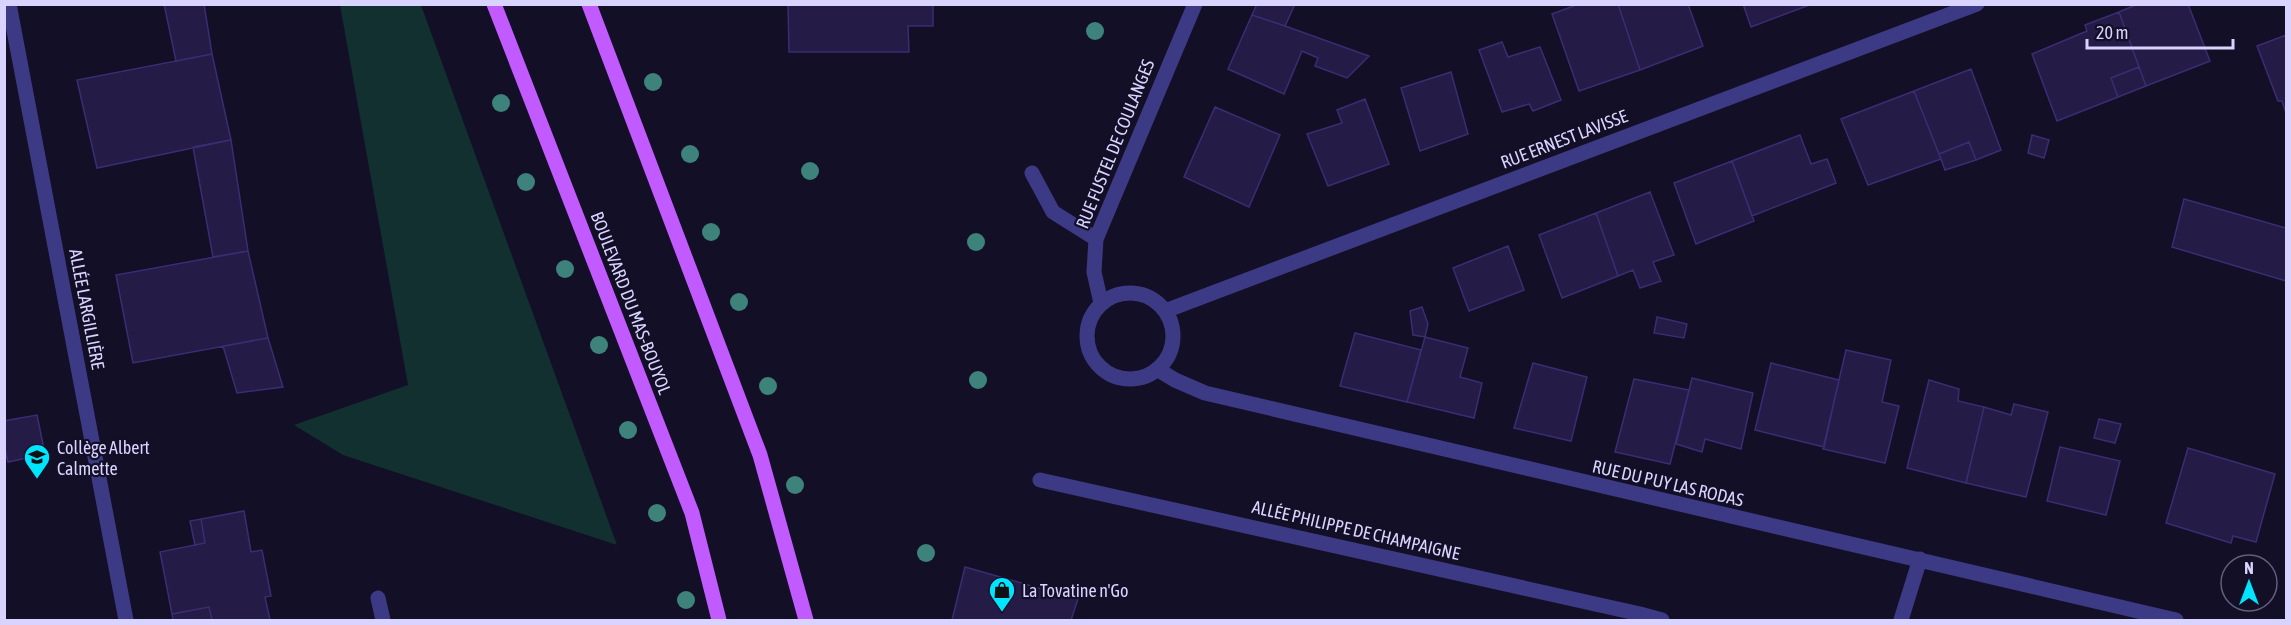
<svg xmlns="http://www.w3.org/2000/svg" width="2291" height="625" font-family="'Asap Condensed',sans-serif">
	<rect width="100%" height="100%" fill="#130f26"/>
	<path fill="#12302f" d="M340 5H421L617 545 343 455 294 425 408 385Z"/>
	<path fill="#241b47" stroke="#3b2d73" stroke-width="1.5" d="M164 4H204L212 54 176 61Z
		M788 4H933V26H908L909 52H789Z
		M1257 4H1295L1285 26 1252 15Z
		M1579 4H1618L1640 70 1579 91 1552 14Z
		M1618 4H1688L1703 46 1640 70Z
		M1743 4H1812L1751 27Z
		M2138 4H2188L2210 61 2146 86 2119 12Z
		M2119 12 2139 67 2111 78 2118 97 2057 121 2032 54 2087 31 2085 25Z
		M1252 15 1285 26 1369 56 1347 78 1315 66 1318 58 1302 51 1284 94 1228 69Z
		M2286 35V113L2282 101H2278L2257 46Z
		M1502 42 1508 57 1540 47 1561 100 1533 111 1529 104 1502 112 1479 50Z
		M212 54 231 140 97 168 77 80Z
		M2139 67 2146 86 2118 97 2111 78Z
		M1971 69 2001 150 1976 160 1969 142 1939 154 1914 91Z
		M1451 72 1468 134 1420 151 1401 88Z
		M1914 91 1941 159 1868 185 1841 119Z
		M1365 99 1389 164 1328 186 1307 134 1342 123 1337 110Z
		M1215 107 1280 135 1249 207 1184 177Z
		M1800 135 1811 164 1827 159 1836 183 1752 216 1732 161Z
		M2032 135 2049 140 2044 158 2028 153Z
		M231 140 248 251 213 257 193 147Z
		M1969 142 1976 160 1945 170 1939 154Z
		M1732 161 1754 221 1696 244 1674 183Z
		M1650 192 1674 255 1653 262 1661 281 1640 288 1633 270 1618 276 1596 213Z
		M2184 199 2286 228V281L2172 247Z
		M1596 213 1618 276 1562 298 1539 235Z
		M1508 246 1524 290 1469 311 1453 268Z
		M248 251 268 338 133 363 116 275Z
		M1422 307 1428 324 1425 337 1413 335 1410 311Z
		M1657 317 1687 324 1684 338 1654 333Z
		M1355 333 1421 350 1407 402 1340 386Z
		M1425 337 1468 348 1460 377 1482 383 1474 418 1407 402Z
		M268 338 283 387 237 393 223 346Z
		M1846 350 1891 360 1882 402 1899 406 1885 463 1823 449Z
		M1533 363 1587 377 1571 441 1514 428Z
		M1771 363 1839 380 1824 447 1755 430Z
		M1692 378 1753 393 1741 449 1705 439 1702 452 1676 444Z
		M1634 379 1689 390 1670 464 1615 452Z
		M1929 380 1959 389 1958 401 1984 407 1966 483 1907 468Z
		M2014 404 2048 412 2026 497 1966 483 1984 407 2011 415Z
		M37 415 45 454 8 462 4 445V421Z
		M2099 419 2121 424 2115 443 2094 438Z
		M2060 447 2120 461 2106 515 2047 501Z
		M2188 448 2275 474 2256 542 2233 536 2231 543 2166 523Z
		M244 511 251 552 262 550 271 596 265 597 270 620H212L209 607 172 614 160 552 205 543 201 519Z
		M201 519 205 543 195 545 190 521Z
		M965 567 1078 599 1071 620H952Z
		M209 607 212 620H173L172 614Z"/>
	<g fill="none" stroke-linecap="round" stroke-linejoin="round">
		<path stroke="#3d3a85" stroke-width="15" d="M1032 173 1053 212 1096 239
			M1040 480 1640 614 1662 620
			M378 598 383 620"/>
		<path stroke="#3d3a85" stroke-width="15" d="M9 4 126 620
			M1087 336a43 43 0 1 1 86 0a43 43 0 1 1-86 0Z
			M1101 303 1094 272 1096 239 1195 4
			M1165 311 1977 4
			M1157 369 1175 380 1205 393 2176 620
			M1901 620 1920 559"/>
		<path stroke="#c25bff" stroke-width="15" d="M494 4 692 513 719 620
			M589 4 760 455 806 620"/>
	</g>
	<g fill="#3d827b">
		<circle cx="1095" cy="31" r="9"/>
		<circle cx="653" cy="82" r="9"/>
		<circle cx="501" cy="103" r="9"/>
		<circle cx="690" cy="154" r="9"/>
		<circle cx="810" cy="171" r="9"/>
		<circle cx="526" cy="182" r="9"/>
		<circle cx="711" cy="232" r="9"/>
		<circle cx="976" cy="242" r="9"/>
		<circle cx="565" cy="269" r="9"/>
		<circle cx="739" cy="302" r="9"/>
		<circle cx="599" cy="345" r="9"/>
		<circle cx="978" cy="380" r="9"/>
		<circle cx="768" cy="386" r="9"/>
		<circle cx="628" cy="430" r="9"/>
		<circle cx="795" cy="485" r="9"/>
		<circle cx="657" cy="513" r="9"/>
		<circle cx="926" cy="553" r="9"/>
		<circle cx="686" cy="600" r="9"/>
	</g>
	<defs>
		<g id="school-pin" transform="scale(1.35)"><path d="M0 17L-7.5 6A9.5 9.5 0 1 1 7.5 6Z" fill="#00e5ff" stroke="#130f26"/><path d="M0-5L7-2L0 1L-7-2ZM-4 1L0 2.5L4 1V4Q0 6-4 4Z" fill="#111"/></g>
		<g id="shop-pin" transform="scale(1.35)"><path d="M0 17L-7.5 6A9.5 9.5 0 1 1 7.5 6Z" fill="#00e5ff" stroke="#130f26"/><path d="M-5-2.5h2.3a2.7 3.5 0 0 1 5.4 0H5L5.5 6h-11ZM-1.5-2.5h3a1.5 2.3 0 0 0-3 0Z" fill="#111"/></g>
	</defs>
	<g fill-rule="evenodd">
		<use href="#school-pin" x="37" y="457"/>
		<use href="#shop-pin" x="1002" y="590"/>
	</g>
	<g text-anchor="middle" dominant-baseline="central" stroke-width="4.5" stroke-linejoin="round" paint-order="stroke">
		<g font-size="18" fill="#d9d4ff" stroke="#130f26">
			<text transform="translate(1564 139) rotate(-21)">RUE ERNEST LAVISSE</text>
			<text transform="translate(1115 144) rotate(-68)">RUE FUSTEL DE COULANGES</text>
			<text transform="translate(631 303) rotate(69)">BOULEVARD DU MAS-BOUYOL</text>
			<text transform="translate(87 309) rotate(79)">ALLÉE LARGILLIÈRE</text>
			<text transform="translate(1668 483) rotate(13)">RUE DU PUY LAS RODAS</text>
			<text transform="translate(1356 530) rotate(13)">ALLÉE PHILIPPE DE CHAMPAIGNE</text>
		</g>
		<g font-size="18" fill="#d9d4ff" stroke="#130f26" text-anchor="start">
			<text x="57" y="447">Collège Albert<tspan x="57" dy="21">Calmette</tspan></text>
			<text x="1022" y="590">La Tovatine n'Go</text>
		</g>
	</g>
	<rect width="2291" height="625" fill="none" stroke="#d9d4ff" stroke-width="12"/>
	<g transform="translate(2249 583)"><circle r="28" fill="#130f26" stroke="#625e7d" stroke-width="1.5"/>
	<path d="M0-4.5L10 22L0 15L-10 22Z" fill="#00e5ff"/>
	<text y="-9" font-size="16" font-weight="bold" text-anchor="middle" fill="#d9d4ff">N</text>
	</g>
	<path d="M2087 39v9h146v-9" fill="none" stroke="#d9d4ff" stroke-width="3"/>
	<text x="2096" y="39" font-size="18" fill="#d9d4ff" stroke="#130f26" stroke-width="4.5" paint-order="stroke">20 m</text>
</svg>
